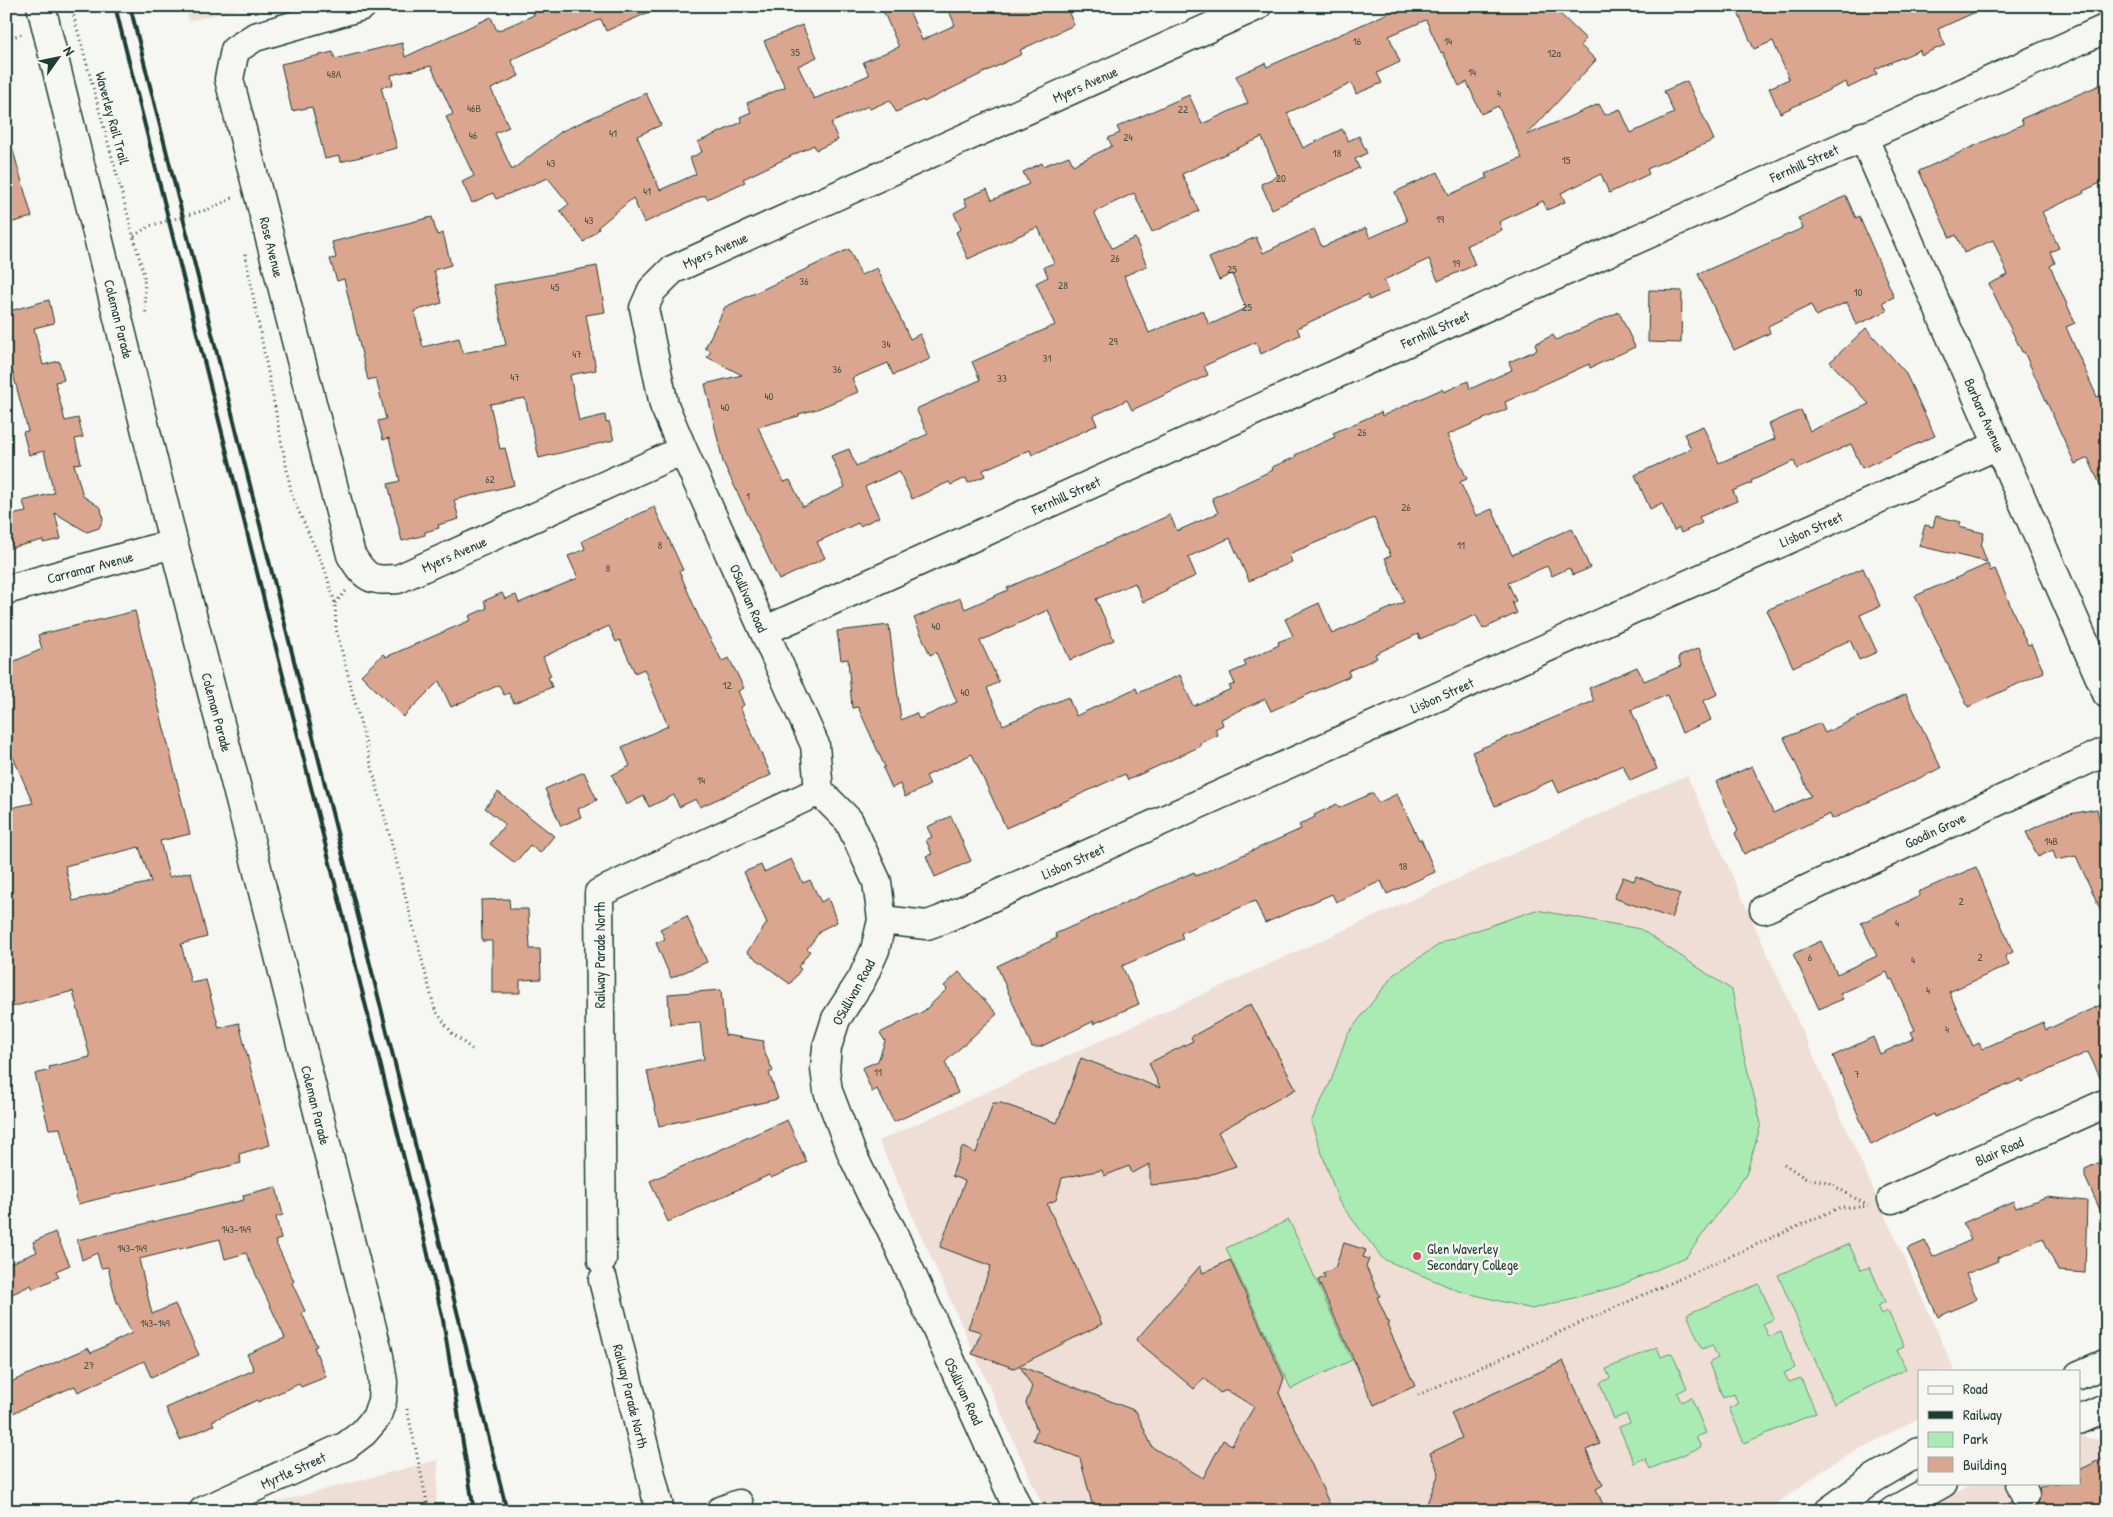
<svg xmlns="http://www.w3.org/2000/svg" width="2113" height="1517" font-family="'Patrick Hand',sans-serif">
	<rect width="100%" height="100%" fill="#f6f6f2"/>
	<filter id="ink" filterUnits="userSpaceOnUse"><feTurbulence type="fractalNoise" baseFrequency=".02" numOctaves="2"/><feDisplacementMap in="SourceGraphic" scale="10" xChannelSelector="R" yChannelSelector="G"/><feConvolveMatrix kernelMatrix="1 2 1 2 8 2 1 2 1" color-interpolation-filters="sRGB"/></filter>
	<g filter="url(#ink)">
		<path fill="#eeded5" d="M185 6H253L189 21Z
			M1687 775 1955 1371H1919V1418L1833 1463 1779 1502 1771 1511H1045L879 1141Z
			M2079 1436 2100 1440H2107V1511H1920L1975 1483H2079Z
			M438 1460 436 1511H242L281 1501Z"/>
		<path fill="#aaebb3" stroke="#649474" d="M1536 910 1640 929 1732 990 1743 1052 1761 1124 1746 1175 1686 1257 1619 1286 1532 1309 1459 1291 1383 1259 1339 1202 1311 1122 1331 1081 1347 1035 1394 974 1445 941Z
			M1289 1220 1352 1360 1291 1389 1226 1248Z
			M1849 1244 1861 1270 1870 1267 1885 1302 1877 1306 1881 1314 1888 1311 1904 1347 1897 1350 1906 1369 1834 1404 1778 1275Z
			M1759 1284 1774 1319 1763 1324 1769 1337 1781 1332 1795 1368 1784 1373 1789 1382 1801 1378 1816 1413 1744 1443 1729 1408 1738 1404 1734 1394 1723 1398 1709 1363 1718 1358 1712 1345 1702 1349 1687 1314Z
			M1657 1347 1661 1357 1672 1353 1687 1388 1677 1393 1681 1402 1691 1397 1706 1433 1696 1437 1701 1447 1650 1469 1645 1458 1634 1463 1619 1427 1630 1423 1626 1414 1614 1419 1600 1383 1610 1378 1606 1369Z"/>
		<path fill="#dba690" stroke="#1f3d34" fill-rule="evenodd" d="M531 6H663L606 31 601 19 511 60 519 76 491 89 509 127 495 133 512 170 562 131 646 93 661 125 637 136 660 190 696 174 690 158 702 152 698 142 742 122 740 117 751 112 747 103 785 87 764 41 802 25 817 57 798 66 814 99 869 75 863 62 899 47 881 6H907L922 40 955 25 947 6H1066L1074 25 1020 50 1022 54 924 102 923 100 896 112 890 100 870 109 868 106 831 123 838 140 816 150 814 145 743 179 745 182 707 199 705 195 644 223 633 198 598 227 599 229 584 242 560 211 569 204 548 178 496 199 493 193 472 203 462 182 474 176 446 117 453 114 431 66 391 75 393 85 381 87 397 148 340 162 339 156 325 159 312 107 292 111 281 64 333 52 335 59 402 43 405 57 491 17 497 31 534 15Z
			M1404 6H1552L1586 39 1580 45 1596 60 1527 135 1599 104 1605 115 1620 109 1631 133 1674 113 1664 91 1687 81 1714 140 1647 169 1649 174 1609 193 1601 174 1561 193 1565 202 1547 210 1543 201 1499 222 1502 230 1467 245 1475 265 1438 281 1429 259 1384 280 1389 291 1369 300 1367 295 1297 328 1300 335 1261 354 1256 342 1204 366 1208 375 1132 410 1127 400 1093 416 1097 425 1032 455 1030 450 983 470 985 476 968 483 966 478 951 485 949 482 912 499 899 471 865 487 879 517 860 526 858 523 817 542 825 558 779 580 723 462 705 384 742 375 707 357 711 351 705 348 725 307 849 249 861 275 877 268 910 339 920 334 930 359 893 375 888 363 852 378 858 392 817 409 799 414V416L758 427 784 482 790 480 803 507 845 487 831 456 849 449 856 466 928 434 916 409 980 380 972 362 1055 325 1036 283 1048 277 1044 267 1054 263 1038 227 968 259 956 232 961 229 954 213 967 206 964 199 987 189 992 200 1029 184 1023 172 1042 163 1043 166 1069 156 1073 165 1112 146 1108 138 1120 133 1117 127 1189 95 1202 124 1248 103 1236 76 1265 63 1267 67ZM1426 20 1441 53 1443 52 1459 86 1467 82 1481 114 1498 106 1522 158 1485 174 1487 178 1449 195 1438 172 1395 192 1407 221 1370 238 1366 228 1322 247 1314 229 1263 253 1256 237 1209 258 1219 280 1232 274 1246 308 1209 325 1203 310 1149 333 1124 276 1147 266 1135 238 1112 248 1094 212 1134 193 1152 232 1199 211 1182 174 1262 137 1278 176 1261 184 1272 209 1359 168 1355 159 1367 153 1359 136 1348 141 1342 129 1303 148 1287 113 1352 83 1356 94 1382 83 1377 73 1400 62 1389 36Z
			M1735 6H1989L1938 29 1945 45 1921 55 1920 50 1875 69 1877 74 1848 88 1846 82 1780 113 1769 88 1789 79 1773 41 1754 49Z
			M2107 82V180L2083 191 2084 193 2042 212 2059 248 2050 252 2055 263 2050 266 2075 323 2066 327 2097 397 2107 393V500L2088 458 2075 464 2024 352H2022L1989 284 2008 275 1993 240 1964 253 1956 235 1950 238 1919 171 2023 124 2021 119Z
			M12 147 32 217 6 224V148Z
			M1846 196 1856 218 1859 216 1894 297 1883 302 1887 311 1856 325 1847 302 1816 316 1811 305 1768 326 1770 333 1734 350 1698 274 1803 228 1798 218Z
			M432 217 437 235 443 233 451 265 434 270 442 303 414 311 423 347 459 338 463 353 506 345 494 285 597 266 605 312 586 315 596 370 570 375 579 421 605 415 606 423 609 422 614 440 539 458 525 398 490 404 500 449 505 448 514 485 454 500 459 519 438 525 439 528 425 532V535L402 541 388 484 400 481 389 438 383 440 378 421 386 419 376 378 368 380 344 279 337 281 330 259 336 258 332 242Z
			M1649 290 1682 291 1681 343 1648 342Z
			M49 300 54 323 34 328 43 365 59 361 64 380 55 382 65 421 78 418 83 437 75 439 81 463 74 464 83 496 101 508 103 519 99 528 87 532 55 513 61 539 43 543V540L6 549V516L26 512 23 501 54 493 44 451 29 455 23 432 28 431 9 358 6 359V312Z
			M1619 312 1635 347 1590 368 1589 364 1505 402 1507 409 1447 435 1467 479 1460 482 1476 516 1492 509 1512 555 1572 528 1590 568 1573 575 1569 568 1552 576 1547 566 1508 583 1516 601 1512 602 1517 613 1483 629 1476 615 1420 639 1418 634 1375 654 1377 658 1348 671 1350 676 1271 711 1265 699 1221 719 1223 725 1215 729 1218 735 1200 743 1201 746 1128 780 1125 774 1006 828 972 754 926 776 930 785 905 797 900 784 892 788 883 768 885 767 858 707 852 708 848 659 841 660 837 631 889 625 901 720 916 713 919 719 957 702 936 652 930 655 914 618 960 598 965 609 1008 590 1007 588 1170 515 1177 531 1218 513 1212 498 1273 470 1272 467 1296 457 1295 455 1335 437 1333 433 1381 412 1382 416 1442 389 1444 392 1468 381 1470 389 1512 370 1509 362 1537 350 1535 344 1553 335 1556 340ZM1374 518 1391 556 1385 558 1404 602 1332 634 1319 603 1285 619 1293 636 1278 642 1279 645 1244 661 1246 666 1230 673 1235 684 1229 686 1231 689 1193 706 1180 675 1138 693 1136 688 1076 716 1068 697 1003 725 987 688 999 682 980 641 1048 610 1070 660 1114 640 1096 599 1135 583 1143 602 1167 591 1166 589 1196 576 1188 557 1230 538 1249 581 1292 562 1289 554Z
			M1866 328 1905 372 1935 436 1862 468 1851 444 1797 469 1794 461 1751 481 1752 483 1733 491 1737 501 1699 517 1702 523 1681 533 1679 528 1674 531 1662 503 1650 509 1635 475 1691 449 1684 434 1703 426 1719 463 1775 439 1769 424 1801 410 1810 431 1869 404 1830 362Z
			M654 507 683 570 679 571 700 620 722 661 729 658 744 688 738 691 744 705 740 707 771 775 700 807 696 799 679 807 674 795 649 807 644 796 626 805 612 775 630 766 622 747 668 726 644 669 635 673 620 640 616 642 609 626 543 657 551 676 548 677 552 687 514 703 509 693 504 695 499 685 451 707 439 681 403 717 361 675 383 654 386 657 471 620 469 616 487 608 484 601 502 593 505 599 516 595 519 603 578 578 568 556 585 549 582 541Z
			M1936 516 1961 522 1959 527 1984 533 1981 546 1987 562 1919 546 1925 525 1933 527Z
			M1988 564 1990 571 1995 569 2022 633 2028 645 2031 644 2044 672 1968 707 1915 596Z
			M1863 568 1880 606 1860 615 1877 652 1859 660 1850 640 1793 667 1767 610Z
			M135 611 190 834 160 841 169 877 191 872 207 937 181 944 191 983 206 980 219 1028 239 1023 270 1145 239 1154 241 1163 78 1204 60 1128 49 1129 35 1074 50 1070 49 1067 90 1057 73 991 11 1007 6 989V809L33 803 6 741V665L42 649 38 635ZM139 847 151 882 73 901 65 866Z
			M1699 648 1718 694 1703 701 1711 720 1682 733 1667 695 1631 710 1657 769 1630 781 1623 765 1559 793 1553 780 1495 806 1472 752 1594 701 1589 688 1637 667 1644 681 1681 666 1678 657Z
			M1906 694 1941 768 1832 819 1830 814 1744 854 1735 833 1738 831 1716 782 1752 766 1773 813 1811 796 1784 738 1820 723 1825 733Z
			M584 772 597 800 578 809 581 817 561 826 545 789Z
			M498 792 554 836 540 853 530 845 515 863 490 844 505 824 485 808Z
			M1373 793 1378 803 1397 794 1419 840 1421 839 1435 872 1387 894 1381 881 1336 902 1332 894 1265 923 1255 901 1181 933 1183 939 1122 966 1139 1004 1093 1024 1094 1021 1040 1047H1032L997 966 1057 938 1055 934 1194 872 1196 876 1236 858 1301 829 1299 825 1315 817 1314 815 1337 804 1339 808Z
			M2097 809 2101 828 2107 826V924L2076 856 2056 860 2053 850 2038 857 2026 832 2059 816Z
			M951 816 971 861 935 877 926 856 932 854 926 840 932 837 927 827Z
			M791 859 803 883 810 880 821 902 828 898 837 922 821 930 807 949 810 951 798 967 801 969 790 984 747 952 767 923 744 872 761 865 764 872Z
			M1976 867 2013 952 2005 956 2009 965 1949 992 1973 1046 1979 1043 1982 1049 2043 1022 2046 1030 2107 1002V1088H2105L2088 1052 2022 1082 2021 1079 1935 1117 1934 1114 1871 1145 1833 1056 1873 1037 1880 1054 1914 1038 1911 1032 1915 1030 1892 979 1890 980 1887 972 1840 994 1843 999 1819 1009 1793 954 1821 941 1837 974 1877 956 1861 923 1920 896 1918 892Z
			M1636 876 1680 894 1671 918 1614 898 1623 877 1634 881Z
			M509 899 510 909H528L530 949H540L541 979 520 980V993H492V941H482L481 900Z
			M687 916 707 962 671 978 656 943 665 939 660 929Z
			M959 972 997 1014 945 1062 958 1093 894 1122 877 1089 872 1092 862 1068 878 1061 885 1041 880 1033 924 1011 947 989 944 986Z
			M721 990 725 1035 764 1041 763 1049 773 1071 769 1073 778 1099 659 1126 647 1071 704 1059 700 1022 670 1024 668 994Z
			M1251 1004 1296 1089 1218 1132 1236 1166 1194 1180 1166 1184 1150 1185V1164L1132 1173 1129 1166 1104 1176 1102 1170 1062 1178 1056 1200 1047 1204 1102 1324 1014 1368 972 1354 981 1332 968 1328 991 1266 940 1247 965 1181 952 1176 962 1147 976 1153 993 1103H1001L1057 1123 1081 1058 1160 1088 1149 1063 1193 1041 1191 1037Z
			M787 1120 807 1162 771 1178 769 1175 668 1222 650 1181Z
			M2107 1159V1225L2085 1177V1169Z
			M276 1187 283 1215 276 1217 281 1239 275 1241 294 1281 292 1283 305 1311 302 1313 317 1346 314 1347 326 1377 301 1387 299 1384 258 1402 257 1400 212 1421 214 1425 180 1440 166 1408 254 1370 247 1354 285 1338 246 1253 225 1259 220 1239 139 1259 152 1314 175 1304 199 1355 151 1377 144 1361 78 1392 75 1386 6 1416V1384L88 1348 91 1353 132 1333 116 1300 108 1267 101 1268 97 1253 82 1260 77 1240 244 1200 243 1195Z
			M2046 1197 2087 1201 2085 1273 2058 1271 2043 1238 1997 1258 1998 1261 1966 1274 1977 1299 1938 1317 1907 1249 1925 1241 1933 1257 1971 1240 1963 1223 2013 1201 2016 1208Z
			M55 1232 70 1265 56 1271 59 1277 33 1289 31 1285 6 1297V1265L37 1252 33 1242Z
			M1344 1243 1366 1250 1363 1257 1369 1259 1366 1267 1380 1296 1377 1297 1389 1324 1387 1325 1415 1386 1374 1405 1318 1280 1325 1277 1323 1274 1335 1268Z
			M1230 1260 1284 1378 1279 1393 1330 1505 1317 1511H1094L1080 1458 1033 1440 1037 1430 1026 1403 1032 1387 1020 1366 1136 1411 1152 1447 1203 1478 1223 1440 1232 1445 1254 1407 1227 1390 1220 1393 1204 1378 1194 1389 1136 1340 1200 1266 1203 1273Z
			M1563 1361 1600 1444 1586 1450 1603 1485 1596 1489 1606 1511H1424L1439 1473 1430 1453 1462 1438 1451 1413Z
			M2107 1457V1511H1991L2011 1502 2015 1507 2023 1510 2031 1509 2037 1505 2040 1497 2039 1488 2050 1483H2079V1470Z"/>
		<g fill="none" stroke-linecap="round" stroke-linejoin="round">
			<g stroke="#1f3d34" stroke-width="31">
				<path id="minor" d="M41 6 174 545 245 820 379 1356 383 1382 382 1401 376 1418 363 1433 346 1446 203 1511
					M362 6 255 37 235 50 229 79 351 555C366 579 370 581 398 579L683 450 664 405 644 308 652 290 672 270 1257 6
					M1863 136 2107 694
					M683 450 815 745 819 791 849 821 877 882 882 920 875 950 862 979 836 1019 827 1047 825 1069 828 1091 852 1154 873 1198 891 1229 1019 1511
					M6 590 153 549 174 545
					M764 631 2107 28
					M1764 909 2107 751
					M882 920 927 925 941 920 1998 445
					M1892 1199 2107 1103
					M602 1260 599 893 819 791
					M603 1280 660 1511
					M2079 1375 2107 1363
					M2079 1420 2107 1408
					M2020 1483 2025 1495
					M720 1511 739 1504
					M1829 1511 1873 1479 1919 1452
					M1893 1511 1943 1483"/>
			</g>
			<path stroke="#1f3d34" stroke-width="3" stroke-dasharray="1 4" stroke-linecap="butt" d="M71 6 144 275 146 316
				M6 39 22 34
				M134 236 149 226 209 209 233 198
				M245 254 292 496 325 570 335 603 336 629 435 1010 452 1033 473 1050
				M335 603 346 591
				M1784 1164 1805 1178 1828 1182 1868 1206
				M1418 1395 1841 1207H1868
				M407 1409 429 1511"/>
			<use href="#minor" stroke="#f6f6f2" stroke-width="28"/>
			<path stroke="#1f3d34" stroke-width="4" d="M115 6 426 1246 443 1320 474 1511
				M130 6 507 1511"/>
		</g>
	</g>
	<circle fill="#d1495b" stroke="#f6f6f2" stroke-width="2" cx="1417" cy="1256" r="5"/>
	<g text-anchor="middle" dominant-baseline="central" stroke-width="5" stroke-linejoin="round" paint-order="stroke">
		<g font-size="11" fill="#4e574b">
			<text x="1357" y="41">16</text>
			<text x="1448" y="41">14</text>
			<text x="795" y="52">35</text>
			<text x="1554" y="53">12a</text>
			<text x="1472" y="72">14</text>
			<text x="334" y="74">48A</text>
			<text x="1499" y="93">4</text>
			<text x="474" y="108">46B</text>
			<text x="1183" y="109">22</text>
			<text x="613" y="133">41</text>
			<text x="473" y="135">46</text>
			<text x="1128" y="137">24</text>
			<text x="1337" y="153">18</text>
			<text x="1566" y="160">15</text>
			<text x="551" y="163">43</text>
			<text x="1281" y="178">20</text>
			<text x="647" y="191">41</text>
			<text x="1440" y="219">19</text>
			<text x="589" y="220">43</text>
			<text x="1115" y="258">26</text>
			<text x="1456" y="263">19</text>
			<text x="1232" y="269">25</text>
			<text x="804" y="281">36</text>
			<text x="1063" y="285">28</text>
			<text x="555" y="287">45</text>
			<text x="1858" y="292">10</text>
			<text x="1247" y="307">25</text>
			<text x="1113" y="341">29</text>
			<text x="886" y="344">34</text>
			<text x="577" y="354">47</text>
			<text x="1047" y="358">31</text>
			<text x="837" y="369">36</text>
			<text x="515" y="377">47</text>
			<text x="1002" y="378">33</text>
			<text x="769" y="396">40</text>
			<text x="725" y="407">40</text>
			<text x="1362" y="432">26</text>
			<text x="490" y="479">62</text>
			<text x="748" y="496">1</text>
			<text x="1406" y="507">26</text>
			<text x="660" y="545">8</text>
			<text x="1461" y="545">11</text>
			<text x="608" y="568">8</text>
			<text x="936" y="626">40</text>
			<text x="727" y="685">12</text>
			<text x="965" y="692">40</text>
			<text x="701" y="780">14</text>
			<text x="2051" y="841">14B</text>
			<text x="1403" y="866">18</text>
			<text x="1961" y="901">2</text>
			<text x="1897" y="923">4</text>
			<text x="1810" y="957">6</text>
			<text x="1980" y="957">2</text>
			<text x="1913" y="960">4</text>
			<text x="1928" y="990">4</text>
			<text x="1947" y="1029">4</text>
			<text x="878" y="1072">11</text>
			<text x="1857" y="1074">7</text>
			<text x="236" y="1229">143-149</text>
			<text x="132" y="1248">143-149</text>
			<text x="155" y="1323">143-149</text>
			<text x="89" y="1365">27</text>
		</g>
		<g font-size="14" fill="#1f3d34" stroke="#f6f6f2">
			<text transform="translate(1085 84) rotate(-24)">Myers Avenue</text>
			<text transform="translate(113 118) rotate(75)">Waverley Rail Trail</text>
			<text transform="translate(1804 163) rotate(-24)">Fernhill Street</text>
			<text transform="translate(272 247) rotate(76)">Rose Avenue</text>
			<text transform="translate(715 250) rotate(-24)">Myers Avenue</text>
			<text transform="translate(119 319) rotate(76)">Coleman Parade</text>
			<text transform="translate(1435 329) rotate(-24)">Fernhill Street</text>
			<text transform="translate(1985 415) rotate(66)">Barbara Avenue</text>
			<text transform="translate(1066 495) rotate(-24)">Fernhill Street</text>
			<text transform="translate(1811 529) rotate(-24)">Lisbon Street</text>
			<text transform="translate(454 554) rotate(-24)">Myers Avenue</text>
			<text transform="translate(90 567) rotate(-15)">Carramar Avenue</text>
			<text transform="translate(749 598) rotate(66)">OSullivan Road</text>
			<text transform="translate(1442 695) rotate(-24)">Lisbon Street</text>
			<text transform="translate(217 712) rotate(75)">Coleman Parade</text>
			<text transform="translate(1935 830) rotate(-25)">Goodin Grove</text>
			<text transform="translate(1073 861) rotate(-24)">Lisbon Street</text>
			<text transform="translate(599 955) rotate(-90)">Railway Parade North</text>
			<text transform="translate(853 992) rotate(-61)">OSullivan Road</text>
			<text transform="translate(316 1105) rotate(76)">Coleman Parade</text>
			<text transform="translate(1999 1151) rotate(-24)">Blair Road</text>
			<text transform="translate(964 1391) rotate(65)">OSullivan Road</text>
			<text transform="translate(631 1396) rotate(76)">Railway Parade North</text>
			<text transform="translate(293 1470) rotate(-24)">Myrtle Street</text>
		</g>
		<g font-size="14" fill="#1f3d34" stroke="#f6f6f2" text-anchor="start">
			<text x="1427" y="1248">Glen Waverley<tspan x="1427" dy="16">Secondary College</tspan></text>
		</g>
	</g>
	<rect width="2113" height="1517" fill="none" stroke="#f6f6f2" stroke-width="25"/>
	<rect x="12" y="12" width="2088" height="1492" fill="none" stroke="#1f3d34" stroke-width="2" filter="url(#ink)"/>
	<rect x="1918" y="1370" width="162" height="115" fill="#f6f6f2" stroke="#a0aca6"/>
	<rect x="1928" y="1386" width="25" height="8" fill="#f6f6f2" stroke="#a0aca6"/>
	<text x="1963" y="1394" font-size="15" fill="#1f3d34">Road</text>
	<rect x="1928" y="1411" width="25" height="8" fill="#1f3d34" stroke="#a0aca6"/>
	<text x="1963" y="1420" font-size="15" fill="#1f3d34">Railway</text>
	<rect x="1928" y="1432" width="25" height="15" fill="#aaebb3" stroke="#a0aca6"/>
	<text x="1963" y="1444" font-size="15" fill="#1f3d34">Park</text>
	<rect x="1928" y="1457" width="25" height="15" fill="#dba690" stroke="#a0aca6"/>
	<text x="1963" y="1470" font-size="15" fill="#1f3d34">Building</text>
	<g transform="translate(58 58) rotate(57)" stroke="#f6f6f2" stroke-width="4" paint-order="stroke">
	<path d="M0-4L9 19L0 12L-9 19Z" fill="#1f3d34"/>
	<text y="-8" font-size="14" font-weight="bold" text-anchor="middle" fill="#1f3d34">N</text>
	</g>
</svg>
